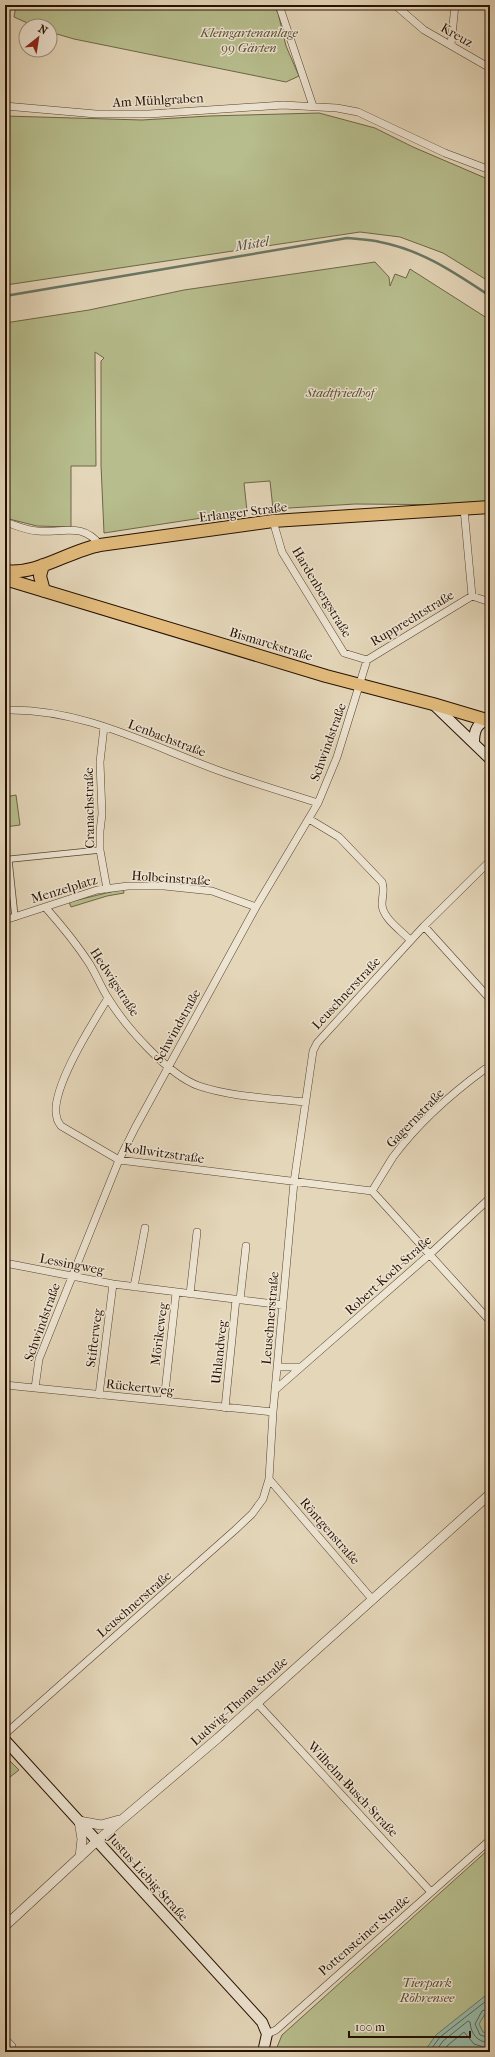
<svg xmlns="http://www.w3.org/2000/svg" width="495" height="2057" font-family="'IM FELL French Canon',serif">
	<rect width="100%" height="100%" fill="#e4d6b9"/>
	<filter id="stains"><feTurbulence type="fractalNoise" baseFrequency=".005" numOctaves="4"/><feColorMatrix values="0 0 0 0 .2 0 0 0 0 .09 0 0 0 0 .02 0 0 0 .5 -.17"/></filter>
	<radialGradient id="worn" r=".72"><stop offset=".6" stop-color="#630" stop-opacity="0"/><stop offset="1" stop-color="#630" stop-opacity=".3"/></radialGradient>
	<path fill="#b7bd8d" stroke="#6e6646" d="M16 5H273L278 13 286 46 299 76 286 82 74 39 50 32V26H34L14 17Z
		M319 113 375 128 413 147 490 180V282L443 253 400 237 360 232 6 285 5 294V116L142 120 209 116Z
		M375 262 389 277 390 286 395 274 406 278 410 269 490 320V503L474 505 355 504 273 509 270 481 244 483 247 511 104 533 101 465V361L104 358 95 352 96 466H71V527L37 526 5 518V323L89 310 184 290Z
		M16 795 20 825 5 827V797Z
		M123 889 124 893 107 896 71 907 69 902Z
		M5 1756 19 1770 5 1781Z
		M490 1848V2052H275L282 2035Z"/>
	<path fill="#97baa9" stroke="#6a7665" d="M490 1992V2012L485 2014 479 2024 483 2032 490 2034V2052H424L436 2035Z"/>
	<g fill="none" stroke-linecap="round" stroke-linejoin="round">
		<path stroke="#5e6554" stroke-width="1" d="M490 2008 482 2011 475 2024 480 2035 490 2038
			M429 2052 440 2037 490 1998
			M435 2052 443 2041 468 2021 470 2022C471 2034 477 2042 490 2043
			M443 2052 448 2045 464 2032 474 2044 490 2049"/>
		<path stroke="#6a7665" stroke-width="2.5" d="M5 296 347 238C358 239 370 239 380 242 422 250 455 273 490 296"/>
		<g stroke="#56422e" stroke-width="7">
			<path id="pedestrian" d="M15 917 9 861 11 859 100 850"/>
		</g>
		<g stroke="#56422e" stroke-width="8">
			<path id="minor" d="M279 5 313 106
				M395 5 424 30 490 68
				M451 45 455 5
				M5 106 96 114H149L283 105 337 108 358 112 445 153 490 170
				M464 509 472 596
				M273 521 282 552 344 653 367 660
				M5 522C15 525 27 531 38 531 63 533 82 522 100 545
				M5 710C81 708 147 744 217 770 250 782 284 792 318 803
				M104 727 100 762 102 814 100 831V850L107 889
				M309 819 339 837 382 882C385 889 382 897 382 904 382 918 402 931 410 940
				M46 908C61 925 76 943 89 963 96 974 101 987 108 998 125 1026 168 1075 199 1086 232 1097 270 1098 305 1102
				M5 920 97 890 128 886H164L212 891 256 907
				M424 926 490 999
				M108 998C94 1021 48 1092 57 1118 57 1121 60 1124 61 1126L119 1160 372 1191 490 1321
				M372 1191C379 1180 386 1168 393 1157 418 1123 451 1094 485 1069
				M5 1263 113 1284 283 1305
				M134 1287 145 1228
				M190 1294 197 1232
				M240 1300 246 1246
				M278 1367H299
				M5 1385 273 1412
				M35 1388 39 1359 119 1160 135 1128 256 907 318 803 337 757 367 660 472 596 490 602
				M275 1390 429 1255 490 1198
				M99 1395 113 1284
				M164 1401 176 1293
				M225 1408 236 1299
				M269 1479 372 1599
				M257 1703 431 1892
				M5 1734 235 1530 252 1514 263 1499 269 1479 273 1412 294 1182 313 1051 317 1043 424 926 490 861
				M267 2034 276 2030 490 1840
				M5 2039 12 2046V2052"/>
		</g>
		<g stroke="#56422e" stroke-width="10">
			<path id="tertiary" d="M79 1821 101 1825 119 1820
				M79 1821 82 1839 80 1857
				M5 1926 98 1840 218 1738 490 1494"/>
		</g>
		<g stroke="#261000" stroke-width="12">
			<path id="secondary" d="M434 705 490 759
				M474 743C474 732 476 724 487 720
				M5 1740 262 2022 267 2034 263 2052"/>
		</g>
		<g stroke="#261000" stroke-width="14">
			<path id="primary" d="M43 565 40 576 44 591
				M5 571C38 575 68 551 100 545L273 521 490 507
				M5 579 326 676 433 704 490 721"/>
		</g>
		<use href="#pedestrian" stroke="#ede4d2" stroke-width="5.5"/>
		<use href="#minor" stroke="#ede4d2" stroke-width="7"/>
		<use href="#tertiary" stroke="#ede4d2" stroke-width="9"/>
		<use href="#secondary" stroke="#ede4d2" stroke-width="10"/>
		<use href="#primary" stroke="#e2bb7c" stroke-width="12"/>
	</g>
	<g text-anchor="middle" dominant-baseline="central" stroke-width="3" stroke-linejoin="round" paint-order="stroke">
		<g font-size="13" font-style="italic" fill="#594d31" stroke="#ede4d2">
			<text x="249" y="32">Kleingartenanlage<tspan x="249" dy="15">99 Gärten</tspan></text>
			<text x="340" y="392">Stadtfriedhof</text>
			<text x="427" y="1982">Tierpark<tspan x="427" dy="15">Röhrensee</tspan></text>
		</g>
		<g font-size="13" fill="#261000" stroke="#ede4d2">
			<text transform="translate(457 35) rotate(30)">Kreuz</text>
			<text transform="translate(158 100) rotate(-3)">Am Mühlgraben</text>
			<text transform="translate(243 512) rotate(-7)">Erlanger Straße</text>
			<text transform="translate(322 592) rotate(59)">Hardenbergstraße</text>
			<text transform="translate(412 618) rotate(-31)">Rupprechtstraße</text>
			<text transform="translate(271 644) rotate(17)">Bismarckstraße</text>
			<text transform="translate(167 738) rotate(21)">Lenbachstraße</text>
			<text transform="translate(328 742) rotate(-70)">Schwindstraße</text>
			<text transform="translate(89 808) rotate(-91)">Cranachstraße</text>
			<text transform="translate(171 878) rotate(4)">Holbeinstraße</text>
			<text transform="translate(64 889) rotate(-17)">Menzelplatz</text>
			<text transform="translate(115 982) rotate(57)">Hedwigstraße</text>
			<text transform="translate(346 993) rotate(-47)">Leuschnerstraße</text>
			<text transform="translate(177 1026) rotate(-61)">Schwindstraße</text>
			<text transform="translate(415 1118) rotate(-46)">Gagernstraße</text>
			<text transform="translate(164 1153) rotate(8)">Kollwitzstraße</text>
			<text transform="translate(72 1264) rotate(11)">Lessingweg</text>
			<text transform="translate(388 1275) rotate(-42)">Robert-Koch-Straße</text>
			<text transform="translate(270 1318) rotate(-85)">Leuschnerstraße</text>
			<text transform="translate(42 1322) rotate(-70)">Schwindstraße</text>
			<text transform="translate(159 1334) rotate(-83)">Mörikeweg</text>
			<text transform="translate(94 1338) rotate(-83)">Stifterweg</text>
			<text transform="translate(219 1352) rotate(-84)">Uhlandweg</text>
			<text transform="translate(140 1387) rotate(6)">Rückertweg</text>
			<text transform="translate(330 1531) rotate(49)">Röntgenstraße</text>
			<text transform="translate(134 1604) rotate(-41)">Leuschnerstraße</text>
			<text transform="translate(239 1701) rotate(-42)">Ludwig-Thoma-Straße</text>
			<text transform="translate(353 1789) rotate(47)">Wilhelm-Busch-Straße</text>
			<text transform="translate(148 1877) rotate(48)">Justus-Liebig-Straße</text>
			<text transform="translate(364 1935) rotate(-41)">Pottensteiner Straße</text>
		</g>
		<g font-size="14" font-style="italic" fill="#4e4c3b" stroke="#ede4d2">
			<text transform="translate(252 244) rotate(-10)">Mistel</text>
		</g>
	</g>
	<rect width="495" height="2057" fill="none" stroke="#e4d6b9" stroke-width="20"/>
	<rect x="6" y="6" width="483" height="2045" fill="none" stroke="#261000" stroke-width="2"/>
	<rect x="10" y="10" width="475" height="2037" fill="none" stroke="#261000"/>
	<g transform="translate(38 38) rotate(30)"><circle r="19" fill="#ede4d2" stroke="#9d8f7e"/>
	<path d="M0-3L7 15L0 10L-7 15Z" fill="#8f2418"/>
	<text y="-6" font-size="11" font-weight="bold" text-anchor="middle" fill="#261000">N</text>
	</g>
	<path d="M349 2031v6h121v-6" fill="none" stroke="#261000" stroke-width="2"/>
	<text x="355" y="2031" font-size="12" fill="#261000" stroke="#ede4d2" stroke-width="3" paint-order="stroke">100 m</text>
	<rect width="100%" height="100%" filter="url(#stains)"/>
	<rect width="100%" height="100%" fill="url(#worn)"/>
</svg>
